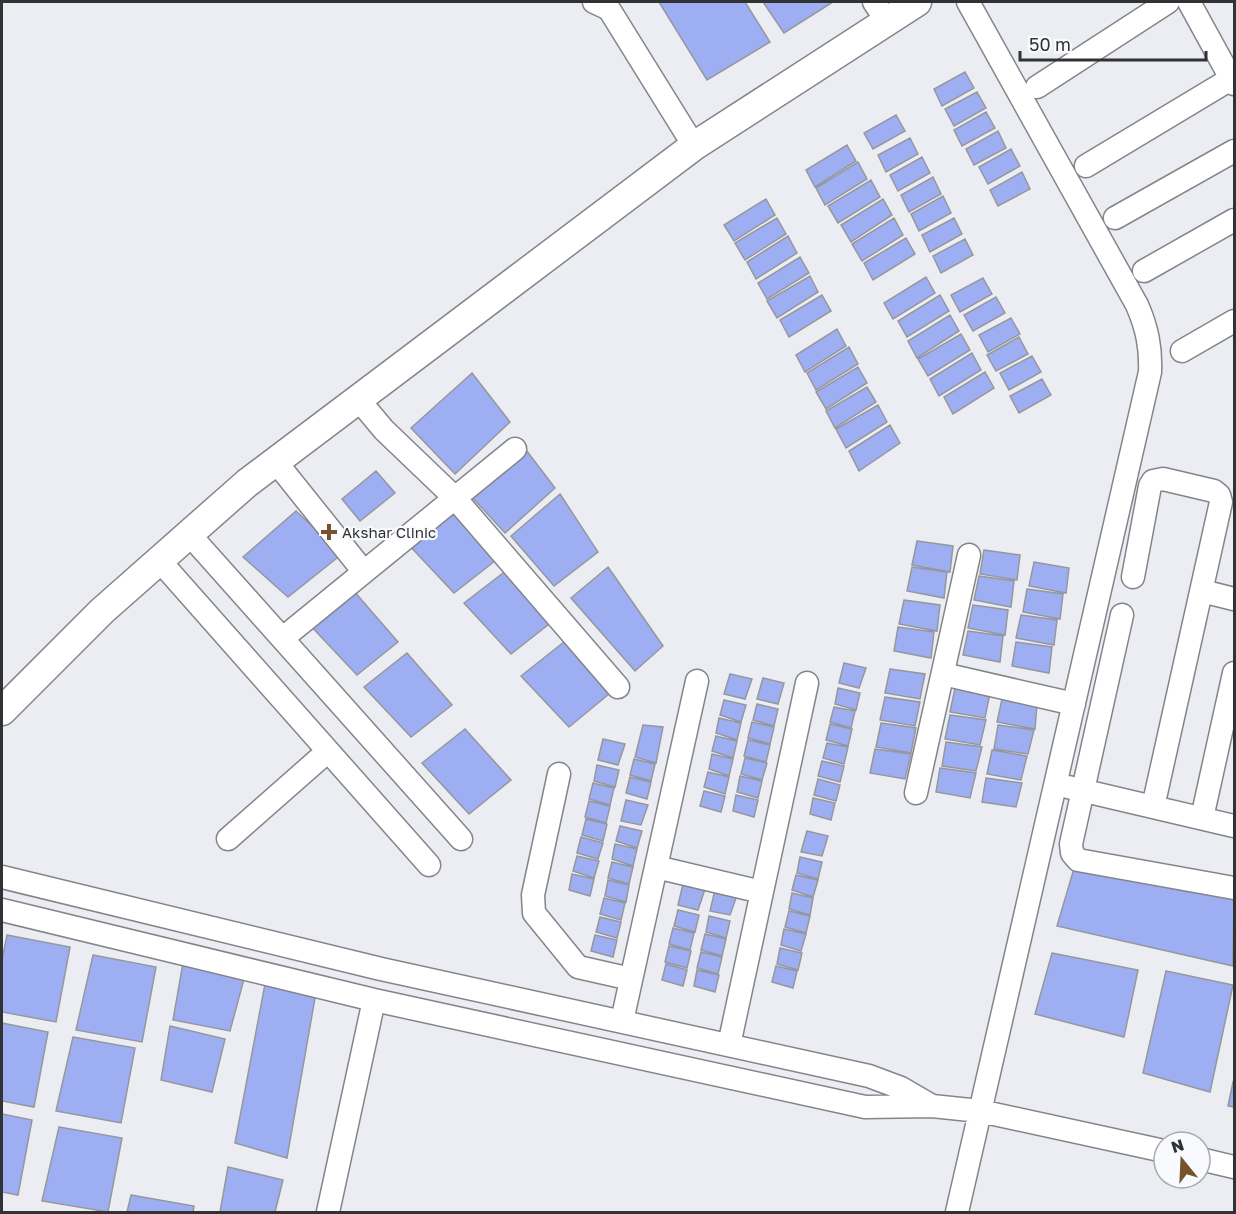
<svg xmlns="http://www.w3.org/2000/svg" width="1236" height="1214" font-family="'Golos Text',sans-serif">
	<rect width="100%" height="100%" fill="#ebedf2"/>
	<path fill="#9daff2" stroke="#96979c" stroke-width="1.5" d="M659 2H745L770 42 707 80Z
		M763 2H833L784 33Z
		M965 72 974 88 942 106 934 89Z
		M977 92 986 108 954 126 945 109Z
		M986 112 995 128 962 146 954 130Z
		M896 115 905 131 873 149 864 133Z
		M998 131 1006 148 974 165 966 149Z
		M910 138 918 154 886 172 878 155Z
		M847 145 856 161 815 187 806 170Z
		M1011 149 1020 166 988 184 979 167Z
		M922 157 930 173 898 191 890 175Z
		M858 162 867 179 825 205 816 188Z
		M1022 172 1030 189 998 206 990 190Z
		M933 177 941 194 909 212 901 195Z
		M871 180 880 197 838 223 828 206Z
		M943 196 951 213 919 231 911 214Z
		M766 199 775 215 734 241 724 225Z
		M883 199 892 215 851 242 841 225Z
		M777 218 786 234 745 260 735 243Z
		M894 218 903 235 862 261 852 244Z
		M954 218 962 234 930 252 922 235Z
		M788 236 797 253 756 279 747 262Z
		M906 238 915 254 873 280 864 263Z
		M965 239 973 255 941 273 933 256Z
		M800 257 809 273 767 299 758 283Z
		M810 276 818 292 777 318 767 301Z
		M926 277 935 293 893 319 884 303Z
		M983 278 992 294 960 312 951 295Z
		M822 295 831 311 789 337 780 320Z
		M940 295 949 311 907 337 898 321Z
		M996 297 1005 313 973 331 964 315Z
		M950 315 959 331 917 358 908 341Z
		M1011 318 1020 334 988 352 979 335Z
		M837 329 846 346 805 372 796 355Z
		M961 334 970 350 928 376 918 359Z
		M1019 337 1028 354 996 371 987 355Z
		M849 347 858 364 816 390 807 373Z
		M972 353 981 370 939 396 930 379Z
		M1032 356 1041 372 1009 390 1000 373Z
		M858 367 867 383 826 409 816 392Z
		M985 372 994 388 953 414 944 397Z
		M472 373 510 422 455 474 411 428Z
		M1042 379 1051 395 1019 413 1010 396Z
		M867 387 876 402 835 428 826 411Z
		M878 405 887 422 846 448 836 429Z
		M890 425 900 443 859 471 849 451Z
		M523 446 555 488 505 533 469 494Z
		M376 471 395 493 360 521 342 499Z
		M560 494 598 552 554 586 511 536Z
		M450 509 495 561 454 593 407 543Z
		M296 511 342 554 288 597 243 557Z
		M917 541 953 546 950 572 912 565Z
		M984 550 1020 555 1017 580 980 574Z
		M1034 562 1069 568 1066 593 1029 586Z
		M608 567 663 646 635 671 571 598Z
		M912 567 947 572 944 598 907 591Z
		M507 570 553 621 511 654 464 603Z
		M979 576 1014 581 1011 607 974 600Z
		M1027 589 1063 594 1060 619 1023 612Z
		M353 590 398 642 357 675 309 624Z
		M904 600 940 605 937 631 899 624Z
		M973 605 1008 610 1005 635 968 628Z
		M1021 615 1057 620 1054 645 1016 638Z
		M898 627 934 632 931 658 894 651Z
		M968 631 1003 636 1000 662 963 655Z
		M564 642 609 694 569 727 521 676Z
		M1016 642 1052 647 1049 673 1012 666Z
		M407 653 452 705 411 737 364 687Z
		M844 663 866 668 859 688 839 683Z
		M890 669 925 674 920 699 885 693Z
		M730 674 752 679 745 699 724 694Z
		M763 678 784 683 778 704 757 699Z
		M838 688 860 693 856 710 835 704Z
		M955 688 990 693 985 718 950 712Z
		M885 697 920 702 915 726 880 720Z
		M1002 699 1037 704 1035 729 997 722Z
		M724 700 746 705 741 722 720 715Z
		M757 704 778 709 774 726 753 720Z
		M834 707 855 711 851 728 830 722Z
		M950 715 986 720 980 745 945 739Z
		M719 718 741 723 737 740 716 733Z
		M752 722 774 727 770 744 748 738Z
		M881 723 916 728 911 753 876 747Z
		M830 724 852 729 848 746 826 740Z
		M643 725 663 727 656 763 635 757Z
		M998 725 1034 730 1028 754 994 749Z
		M465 729 511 780 469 814 422 763Z
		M716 736 737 741 733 758 712 751Z
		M603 739 625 744 618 765 598 760Z
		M748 740 770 745 766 762 744 756Z
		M946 742 982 747 976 771 942 766Z
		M827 743 848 747 844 764 823 758Z
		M875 749 911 754 905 779 870 773Z
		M992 750 1027 756 1021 780 987 774Z
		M712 754 733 759 729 776 709 769Z
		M745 758 767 763 762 780 741 774Z
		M634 759 655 764 651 781 630 775Z
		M822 761 844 766 840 782 818 776Z
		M597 765 619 770 615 787 594 781Z
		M940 768 976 773 970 798 936 792Z
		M708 772 729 777 725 794 704 787Z
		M740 776 762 781 758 798 737 792Z
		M630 777 651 782 647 799 626 793Z
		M986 778 1022 783 1016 807 982 802Z
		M818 779 840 785 836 801 814 795Z
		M593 783 614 788 610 805 589 799Z
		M704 791 725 796 721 812 700 806Z
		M736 795 758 800 754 817 733 811Z
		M813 798 835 803 831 820 810 814Z
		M626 800 648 805 641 825 621 821Z
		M589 801 610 806 606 823 585 817Z
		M586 819 607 824 603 841 582 835Z
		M620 826 642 831 637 848 616 841Z
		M807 831 828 836 822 856 801 852Z
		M581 837 603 843 598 859 577 853Z
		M615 844 637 849 633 866 612 859Z
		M577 856 599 861 594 878 573 871Z
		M800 857 822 862 818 879 797 873Z
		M612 862 633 867 629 884 608 878Z
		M1075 865 1234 898 1233 966 1057 926Z
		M572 874 594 879 590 896 569 890Z
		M796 875 818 880 813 897 792 890Z
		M608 880 629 885 626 902 605 896Z
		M683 884 705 889 698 910 678 905Z
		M715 890 737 895 730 915 710 911Z
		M792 893 813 898 810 915 789 909Z
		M604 898 625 903 621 920 600 914Z
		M678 910 699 915 695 932 674 926Z
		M789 911 810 916 806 933 785 927Z
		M709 916 730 921 726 938 706 932Z
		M600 917 621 922 617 938 596 932Z
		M673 928 694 933 690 950 669 944Z
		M784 929 806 934 801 951 781 945Z
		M705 934 726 939 722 956 701 950Z
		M7 935 70 947 56 1022 2 1012V960Z
		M595 935 617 940 613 957 591 951Z
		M669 946 691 951 687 968 665 962Z
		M780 948 802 953 798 970 777 964Z
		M701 952 722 957 718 974 697 968Z
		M1052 953 1138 970 1124 1037 1035 1014Z
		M93 955 156 967 142 1042 76 1030Z
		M183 963 245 975 230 1031 173 1020Z
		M666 964 687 970 683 986 662 980Z
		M776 966 797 971 793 988 772 982Z
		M697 970 719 975 715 992 694 986Z
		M1166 971 1233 985 1210 1092 1143 1073Z
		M265 984 315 998 287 1158 235 1143Z
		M2 1023 48 1032 34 1107 2 1101Z
		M170 1026 225 1039 212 1092 161 1080Z
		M73 1037 135 1048 121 1123 56 1111Z
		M1233 1082 1234 1083V1107L1228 1106Z
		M2 1114 32 1120 18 1195 2 1192Z
		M59 1127 122 1138 108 1212 42 1201Z
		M228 1167 283 1180 275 1212H220Z
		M131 1195 194 1206 193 1212H127Z"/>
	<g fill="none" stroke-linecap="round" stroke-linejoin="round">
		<g stroke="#84858a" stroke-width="25">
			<path id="minor" d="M594 2 609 9 694 146
				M874 2 886 20
				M1189 2 1234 84
				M1037 87 1168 2
				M1086 166 1234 77
				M1115 218 1234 151
				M1144 271 1234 220
				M1182 351 1234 321
				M358 399 384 430 454 497 618 687
				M276 462 364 572
				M189 534 461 839
				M159 560 429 865
				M1133 577 1150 486 1153 481 1163 479 1214 491 1219 495 1221 502 1153 807
				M1202 591 1234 599
				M1122 615 1071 844 1072 853 1078 860 1234 888
				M283 638 515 449
				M943 674 1074 704
				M559 774 533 895 534 913 578 967 631 979
				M1068 787 1234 826
				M916 793 969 555
				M1202 818 1234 673
				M228 839 328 751
				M656 867 762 892
				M2 877 381 969 869 1076 901 1088 932 1106
				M2 910 374 1000 865 1107 932 1106 980 1111 1164 1151
				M622 1021 697 681
				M729 1045 807 683
				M1200 1159 1234 1167
				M328 1212 374 1000
				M957 1212 1150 372C1151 347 1147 328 1137 305L968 2"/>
		</g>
		<g stroke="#84858a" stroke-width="31">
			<path id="tertiary" d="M2 711 102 611 247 483 694 146 917 2"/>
		</g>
		<use href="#minor" stroke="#fff" stroke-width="22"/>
		<use href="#tertiary" stroke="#fff" stroke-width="28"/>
	</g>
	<path fill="#77532d" stroke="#f9fafe" stroke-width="2" d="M326 523h6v6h6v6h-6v6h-6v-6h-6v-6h6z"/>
	<g text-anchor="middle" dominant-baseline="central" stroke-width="4.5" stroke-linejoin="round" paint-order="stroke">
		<g font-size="15" fill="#313234" stroke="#f9fafe" text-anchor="start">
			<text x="342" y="532">Akshar Clinic</text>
		</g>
	</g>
	<rect width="1236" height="1214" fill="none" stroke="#313234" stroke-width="6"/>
	<g transform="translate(1182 1160) rotate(342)"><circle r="28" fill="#f9fafe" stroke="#a9aaad" stroke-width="1.5"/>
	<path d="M0-4.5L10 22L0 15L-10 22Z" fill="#77532d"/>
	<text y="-9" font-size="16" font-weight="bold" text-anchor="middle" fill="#313234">N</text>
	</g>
	<path d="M1020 51v9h186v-9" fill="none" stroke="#313234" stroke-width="3"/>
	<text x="1029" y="51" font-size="18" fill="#313234" stroke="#f9fafe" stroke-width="4.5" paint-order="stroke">50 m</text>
</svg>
